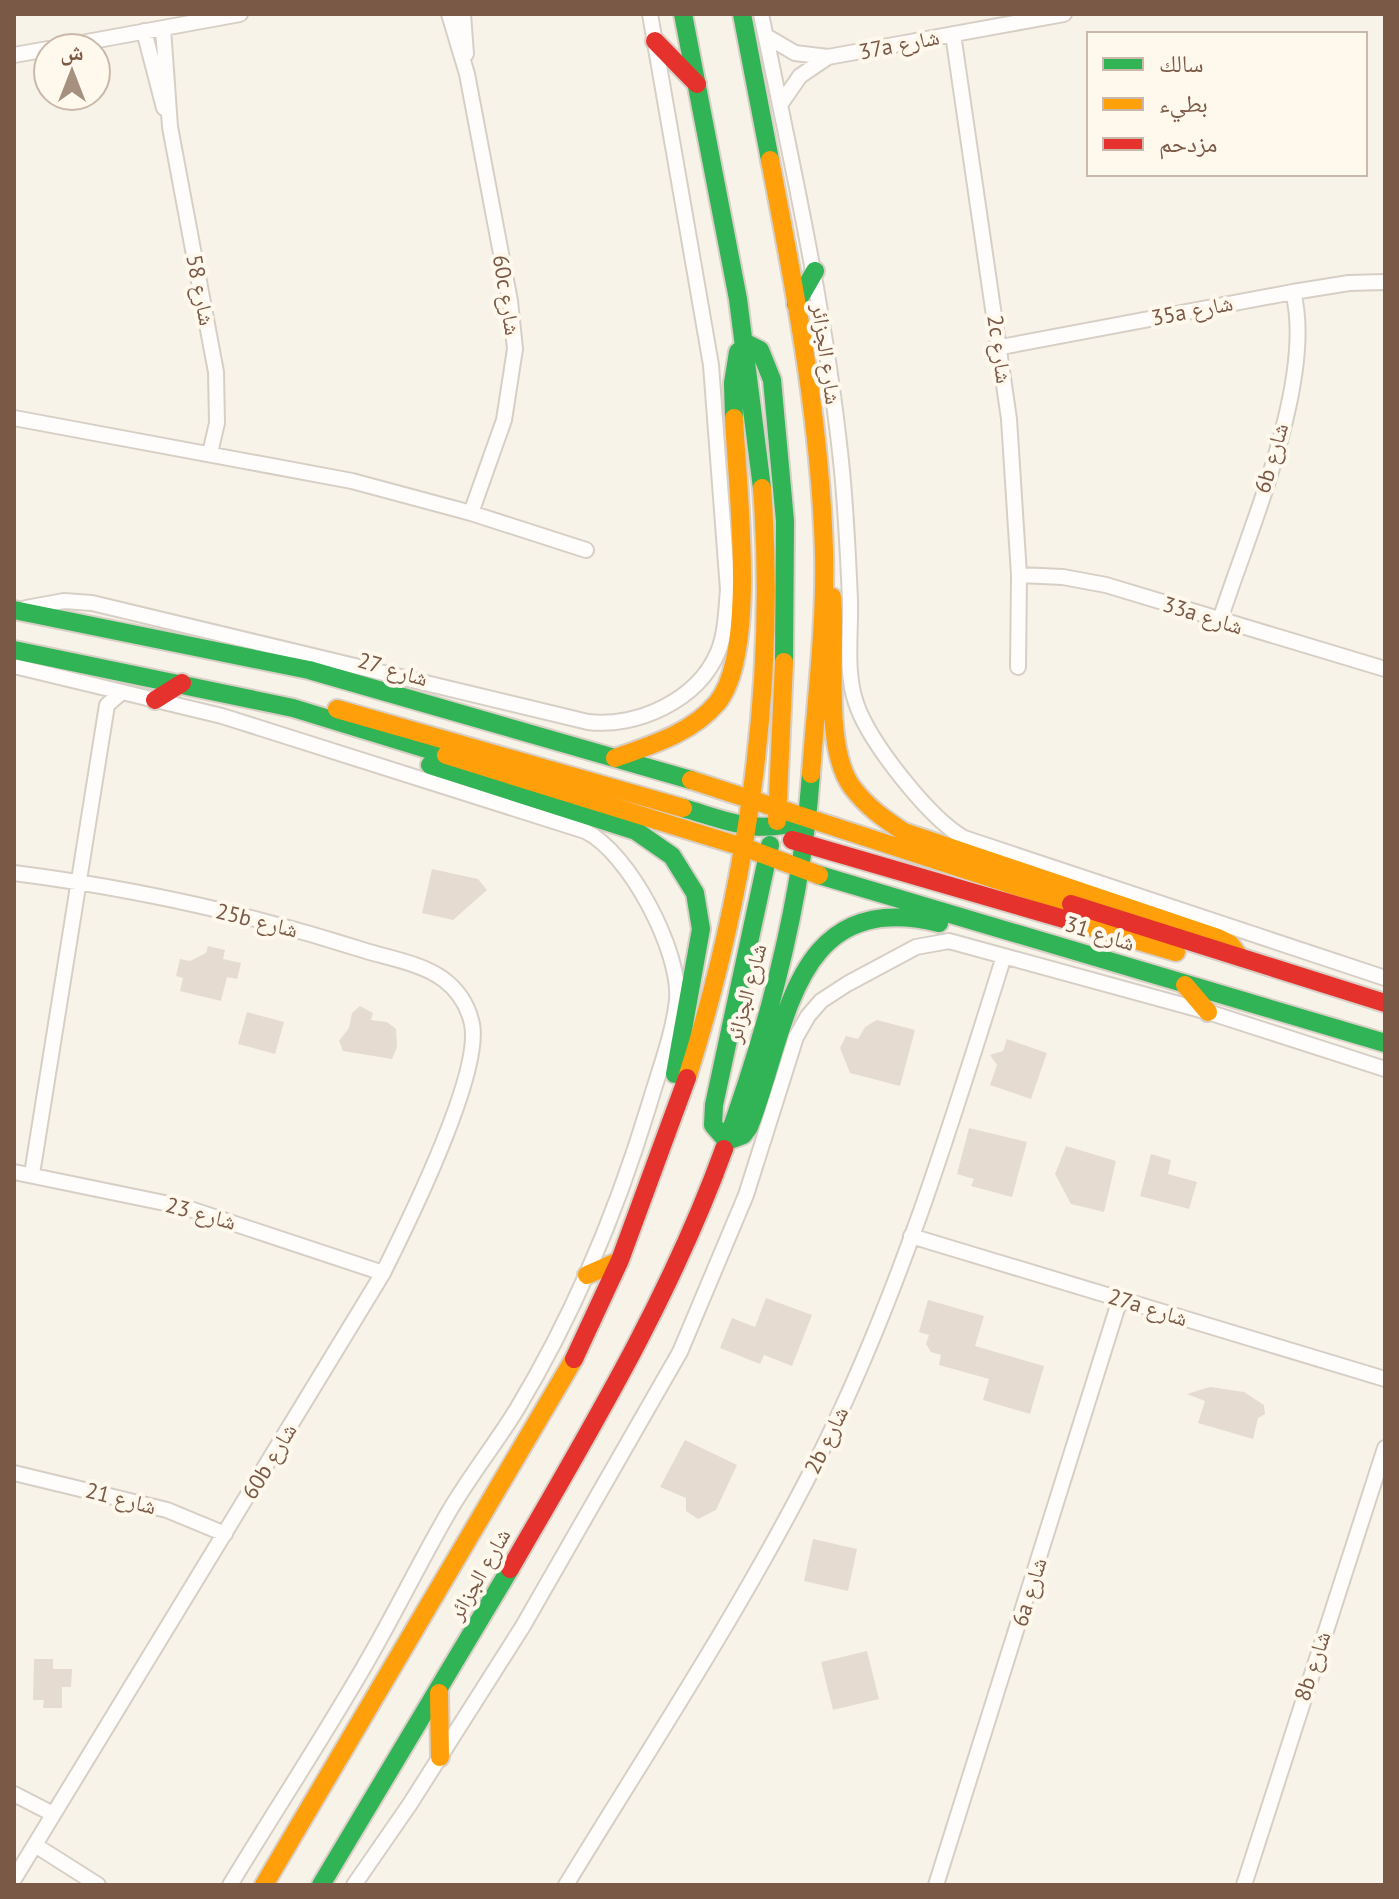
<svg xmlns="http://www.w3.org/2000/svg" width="1399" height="1899" font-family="'PT Sans','Noto Naskh Arabic',sans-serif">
	<rect width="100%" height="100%" fill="#f8f3e9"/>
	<path fill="#e5dbd0" d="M432 869 478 879 487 890 453 920 422 913Z
		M208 946 225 950 223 959 241 963 237 979 227 977 221 1001 180 991 183 978 176 976 180 959 190 961 206 953Z
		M360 1006 373 1013 371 1020 387 1022 396 1029 397 1047 392 1059 343 1051 339 1041 349 1028 352 1013Z
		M247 1012 284 1022 275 1054 238 1044Z
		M877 1020 915 1030 900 1086 850 1073 840 1048 846 1036 858 1039 865 1027Z
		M1007 1039 1047 1053 1031 1099 990 1085 997 1065 990 1055 1003 1051Z
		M969 1128 1027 1142 1012 1197 971 1186 974 1179 957 1174Z
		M1066 1146 1116 1161 1104 1212 1071 1204 1055 1174Z
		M1151 1154 1171 1160 1168 1174 1197 1182 1189 1209 1140 1196Z
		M766 1298 812 1315 792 1366 764 1355 760 1364 720 1348 732 1318 755 1327Z
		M928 1300 984 1316 975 1346 1044 1366 1030 1414 983 1400 989 1379 939 1365 941 1355 931 1352 926 1344 929 1335 919 1332Z
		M1210 1387 1244 1392 1264 1405 1265 1414 1258 1418 1253 1439 1198 1423 1205 1401 1187 1394Z
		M685 1440 737 1465 716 1510 698 1519 686 1511V1498L660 1487Z
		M813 1539 857 1549 848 1591 804 1581Z
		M867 1651 879 1699 833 1710 821 1662Z
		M34 1659H53V1669H72L71 1687H62V1708H43L44 1700H33Z"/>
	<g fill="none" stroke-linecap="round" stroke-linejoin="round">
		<g stroke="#d7cfc6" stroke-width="18">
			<path id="street" d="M449 14 467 74 510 301 515 349 504 420 471 513
				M463 14 466 54
				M761 14C792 163 825 310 841 461 846 507 848 554 850 600 851 634 845 671 856 703 869 742 929 818 964 838L1385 978
				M163 28 170 127 216 372 217 423 210 453
				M144 31 164 108
				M953 34 1009 419 1019 575 1018 667
				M766 36 795 53 828 57 1064 14
				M54 48 240 14
				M14 55 48 49
				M780 105 800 76 828 57
				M1001 347 1293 292 1349 283 1385 282
				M14 418 352 481 471 513 586 550
				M1019 575 1063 577 1106 585 1385 669
				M26 608 64 601 92 603 588 722C637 728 698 700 718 652 726 632 726 611 728 590L711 365 650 14
				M1220 620C1248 533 1316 379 1293 292
				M14 666 222 716 585 831C629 852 681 952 677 1000 673 1035 659 1071 649 1105 617 1211 574 1314 517 1409 495 1445 468 1478 447 1515 420 1562 396 1611 369 1658 325 1735 276 1809 230 1885
				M14 873C132 888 250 914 363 950 388 958 421 963 443 979 458 990 468 1006 472 1024 482 1074 408 1223 383 1273L14 1879
				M14 1172 184 1207 383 1273
				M32 1174 107 705 122 692
				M911 1236 1385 1379
				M14 1473 167 1510 225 1534
				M14 1794 53 1814
				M35 1845 98 1885
				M354 1885 410 1804 523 1626 680 1352 746 1195 796 1037 808 1016 821 1001 847 984 916 947 949 941 1208 1012 1385 1069
				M566 1885C654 1741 748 1599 823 1448 900 1292 952 1122 1004 956
				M936 1885 1120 1299
				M1244 1885 1385 1448"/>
		</g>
		<g stroke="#d8cfc6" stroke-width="22">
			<path id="fast" d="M683 14 738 299 762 488
				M742 14 770 160
				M796 304 815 271
				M734 418 733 383 738 352 748 344 760 350 772 380 785 521 784 662
				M14 610 309 670 691 780
				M14 650 293 708 446 755
				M430 765 636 831 672 856 695 893 701 929 675 1074
				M683 808C731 822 757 836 807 819
				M770 845 714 1105 713 1125 727 1141 743 1135 749 1127C788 1029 791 887 939 923
				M819 875 1385 1043
				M724 1149C768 1029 802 902 811 774
				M321 1885 510 1569"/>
		</g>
		<g stroke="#d8cfc6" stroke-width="22">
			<path id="slow" d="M770 160C795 289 820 419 824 551 826 625 816 701 811 774
				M832 597C837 649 822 746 852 787 867 807 884 819 904 832L1218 938 1230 944 1238 955
				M337 709 683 808
				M446 755 746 848 819 875
				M615 758C651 745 692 733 717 703 758 654 737 485 734 418
				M691 780 1071 904
				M777 821 784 662
				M1078 923 1176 952
				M1185 985 1208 1012
				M687 1078C747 889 777 686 762 488
				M587 1275 619 1261
				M439 1693 440 1757
				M264 1885 574 1359"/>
		</g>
		<g stroke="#d8cfc6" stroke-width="22">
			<path id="jam" d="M655 41 697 84
				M155 700 182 683
				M792 840 1078 923
				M1071 904 1385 1003
				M574 1359 620 1260 687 1078
				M510 1569C589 1432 670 1298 724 1149"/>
		</g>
		<use href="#street" stroke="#fefdfc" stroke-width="14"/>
		<use href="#fast" stroke="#30b455" stroke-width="18"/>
		<use href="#slow" stroke="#ff9f0a" stroke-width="18"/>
		<use href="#jam" stroke="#e5322d" stroke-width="18"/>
	</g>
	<g text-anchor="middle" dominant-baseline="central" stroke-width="8" stroke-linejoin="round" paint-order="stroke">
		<g font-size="22" fill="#7a5a46" stroke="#fff8ec">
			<text transform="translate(899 44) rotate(-11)">37a شارع</text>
			<text transform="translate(201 290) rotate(79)">شارع 58</text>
			<text transform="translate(507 295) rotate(81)">60c شارع</text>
			<text transform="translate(1192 310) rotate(-11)">35a شارع</text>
			<text transform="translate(1000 349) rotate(82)">2c شارع</text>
			<text transform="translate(827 354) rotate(82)">شارع الجزائر</text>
			<text transform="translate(1271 458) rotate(-74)">6b شارع</text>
			<text transform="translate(1203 615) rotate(17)">33a شارع</text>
			<text transform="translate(393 669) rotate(16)">شارع 27</text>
			<text transform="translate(257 920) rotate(14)">25b شارع</text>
			<text transform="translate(1100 933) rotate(17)">شارع 31</text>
			<text transform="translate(746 993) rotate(-75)">شارع الجزائر</text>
			<text transform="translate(201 1213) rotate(15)">شارع 23</text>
			<text transform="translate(1148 1307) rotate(17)">27a شارع</text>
			<text transform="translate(826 1440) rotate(-64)">2b شارع</text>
			<text transform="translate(269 1461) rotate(-59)">60b شارع</text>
			<text transform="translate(121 1498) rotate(14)">شارع 21</text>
			<text transform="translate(479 1574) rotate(-60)">شارع الجزائر</text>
			<text transform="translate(1029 1592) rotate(-73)">6a شارع</text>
			<text transform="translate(1312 1666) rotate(-72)">8b شارع</text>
		</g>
	</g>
	<rect width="1399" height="1899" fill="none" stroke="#7a5a46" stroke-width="32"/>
	<rect x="1087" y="32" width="280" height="144" fill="#fff8ec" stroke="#cab9aa" stroke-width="2"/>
	<rect x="1103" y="58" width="40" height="12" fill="#30b455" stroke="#cab9aa" stroke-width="2"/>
	<text x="1159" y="72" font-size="24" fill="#7a5a46">سالك</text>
	<rect x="1103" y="98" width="40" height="12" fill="#ff9f0a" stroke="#cab9aa" stroke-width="2"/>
	<text x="1159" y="112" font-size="24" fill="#7a5a46">بطيء</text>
	<rect x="1103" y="138" width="40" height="12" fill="#e5322d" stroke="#cab9aa" stroke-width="2"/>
	<text x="1159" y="152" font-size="24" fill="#7a5a46">مزدحم</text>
	<g transform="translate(72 72)"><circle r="38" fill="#fff8ec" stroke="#cab9aa" stroke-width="2"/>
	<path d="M0-6L14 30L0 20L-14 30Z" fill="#a6907f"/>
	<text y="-12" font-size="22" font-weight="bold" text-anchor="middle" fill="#7a5a46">ش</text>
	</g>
</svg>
